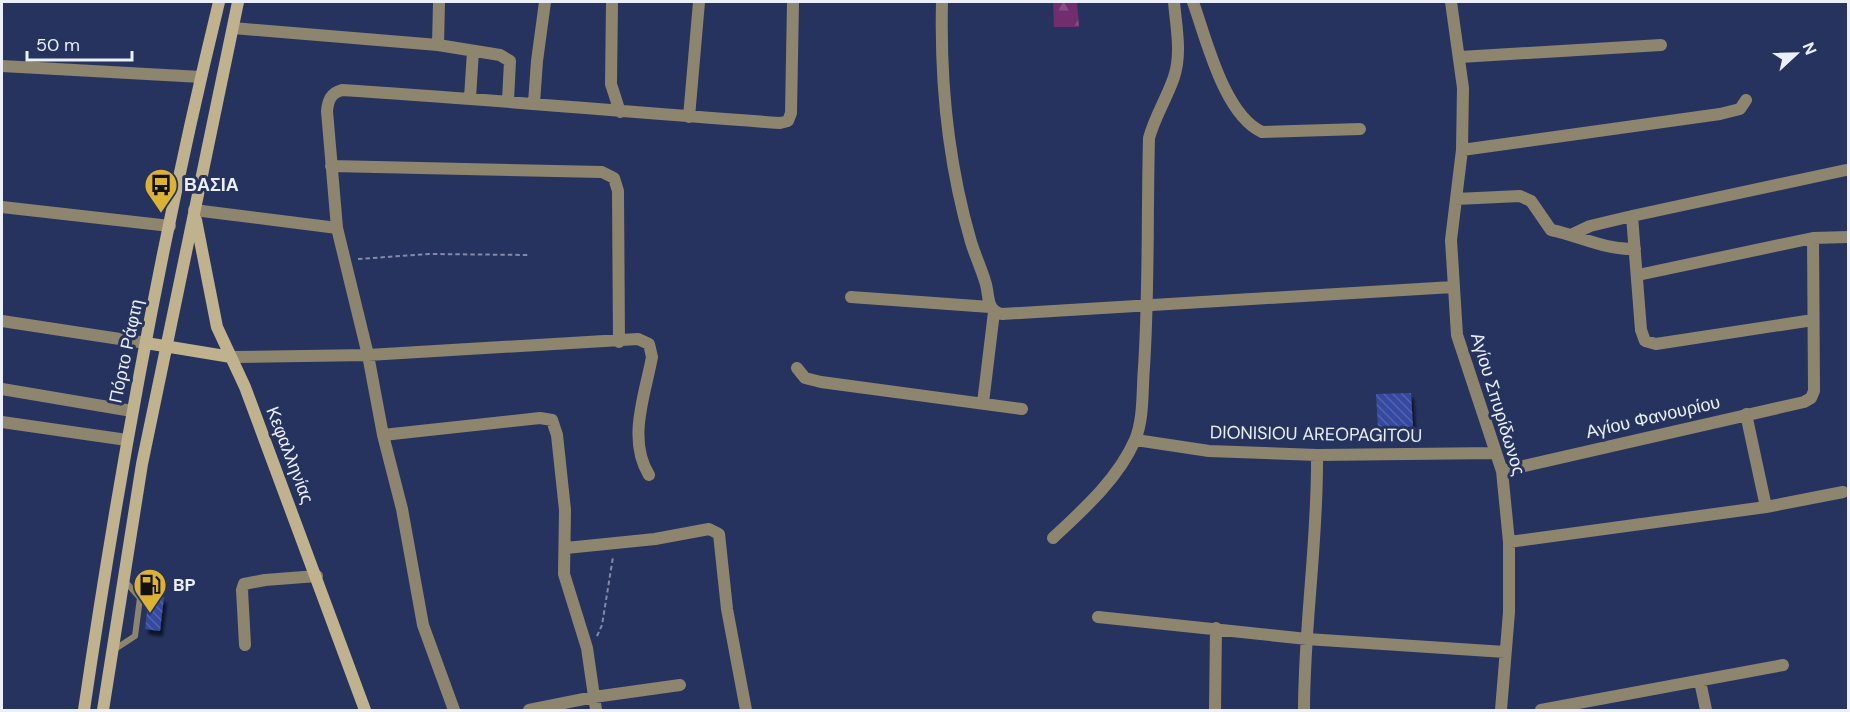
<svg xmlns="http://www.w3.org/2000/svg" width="1850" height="712" font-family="'DM Sans',sans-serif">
	<defs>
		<pattern id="forest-firs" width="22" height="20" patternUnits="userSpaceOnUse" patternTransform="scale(1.5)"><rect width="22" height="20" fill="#722d6f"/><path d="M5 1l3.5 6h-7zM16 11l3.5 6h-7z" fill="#864c84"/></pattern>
		<pattern id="building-back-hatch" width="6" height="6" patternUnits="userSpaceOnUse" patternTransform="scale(1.5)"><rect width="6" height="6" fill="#354aa0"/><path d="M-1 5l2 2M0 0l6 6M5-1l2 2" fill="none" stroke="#5264ae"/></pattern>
		<filter id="shadow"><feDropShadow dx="3" dy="5.5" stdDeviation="1.5" flood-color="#0009"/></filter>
	</defs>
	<rect width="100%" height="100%" fill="#26335f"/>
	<path fill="url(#forest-firs)" d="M1053 2H1077L1079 27H1054Z"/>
	<path fill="url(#building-back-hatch)" filter="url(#shadow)" d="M1411 393 1413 427H1378L1376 394Z
		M149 595 164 597 160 631 145 629Z"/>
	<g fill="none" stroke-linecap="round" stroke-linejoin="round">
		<path stroke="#818aa7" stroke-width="2" stroke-dasharray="4.5 3" stroke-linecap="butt" d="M358 259 429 254 530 255
			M597 636 602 625 613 557"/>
		<path stroke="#8e856e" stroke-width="6" d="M112 651 135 636 140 598 124 580"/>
		<path stroke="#8e856e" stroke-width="12" d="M612 2 611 84 620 112
			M942 2C940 83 948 163 971 242 975 255 981 268 985 281 990 295 985 310 1002 314L1453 287
			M1193 2C1206 38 1224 115 1262 132L1360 129
			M1451 2 1463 88 1462 150 1451 240 1457 335 1502 471 1509 542V612L1501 710
			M233 28 438 45 500 55 510 61 508 100
			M438 45 439 2
			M1460 57 1661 45
			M2 66 201 77
			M470 98 473 51
			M534 103 537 61 545 2
			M689 117 699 2
			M1462 150 1720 114 1740 109 1746 100
			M331 166 602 172 614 178 618 191 619 342
			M1456 199 1520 196 1531 201 1551 230C1580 236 1605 250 1635 249
			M2 207 170 226
			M194 210 337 228 368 355 383 435 402 509 423 625 454 710
			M1632 216 1641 330 1645 341 1656 344 1813 320
			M337 228 327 111C328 100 331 93 342 90 488 99 634 113 780 123L788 121 791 113 793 2
			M1573 234 1590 226 1632 216 1846 170
			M1638 275 1813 238 1848 237
			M851 297 990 307
			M2 321 146 343
			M231 357 368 355 638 339 649 344 652 357C645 395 627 439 649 475
			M797 368 805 378 821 382 1022 409
			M2 389 132 411
			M983 403 994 312
			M1746 414 1766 507
			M2 422 127 440
			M383 435 540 418 552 420 557 435 565 510 564 574 587 648 596 710
			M1136 440 1209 451 1317 455 1496 453
			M1502 471 1804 402 1811 398 1814 391 1813 238
			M1053 538C1083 510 1118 479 1135 440 1144 419 1142 390 1144 367 1149 291 1147 215 1149 138 1155 116 1167 98 1174 77 1182 53 1176 26 1174 2
			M1509 542 1766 507 1843 492
			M566 548 655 539 709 529 719 534 727 609 746 710
			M1098 617 1307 639 1505 652
			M245 645 242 590 244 584 265 580 317 576
			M1700 681 1706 710
			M529 710 594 697 680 685
			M1215 710 1216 628
			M1304 710C1304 625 1318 541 1317 455
			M1541 710 1783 665"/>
		<path stroke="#c0b28c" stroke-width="12" d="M196 220 217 327 245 387 365 710
			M146 343 231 357
			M84 710C119 472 162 236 219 2
			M103 710 142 464 238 2"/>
	</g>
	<defs>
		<g id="bus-pin" transform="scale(1.725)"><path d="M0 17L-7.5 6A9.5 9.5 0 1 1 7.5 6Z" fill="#dcb233" stroke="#26335f"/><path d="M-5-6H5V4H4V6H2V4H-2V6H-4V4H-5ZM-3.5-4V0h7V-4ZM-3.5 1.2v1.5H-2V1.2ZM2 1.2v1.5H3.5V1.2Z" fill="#111"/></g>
		<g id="fuel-pin" transform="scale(1.725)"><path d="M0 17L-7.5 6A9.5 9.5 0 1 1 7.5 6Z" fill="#dcb233" stroke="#26335f"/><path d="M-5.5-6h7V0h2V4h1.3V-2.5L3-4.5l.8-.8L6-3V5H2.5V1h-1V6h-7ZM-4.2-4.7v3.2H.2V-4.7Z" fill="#111"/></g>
	</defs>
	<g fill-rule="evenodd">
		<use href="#bus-pin" x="161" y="185"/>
		<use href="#fuel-pin" x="150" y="585"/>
	</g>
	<g text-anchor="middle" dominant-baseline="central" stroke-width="6" stroke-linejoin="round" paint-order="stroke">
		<g font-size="18" font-weight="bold" fill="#eaeffa" stroke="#26335f" text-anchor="start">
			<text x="184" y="185">ΒΑΣΙΑ</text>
			<text x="173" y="585">BP</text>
		</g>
		<g font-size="18" fill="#eaeffa" stroke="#26335f">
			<text transform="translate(126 351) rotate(-78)">Πόρτο Ράφτη</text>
			<text transform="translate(1498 404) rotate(73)">Αγίου Σπυρίδωνος</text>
			<text transform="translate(1653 417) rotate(-13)">Αγίου Φανουρίου</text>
			<text transform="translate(1316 434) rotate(1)">DIONISIOU AREOPAGITOU</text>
			<text transform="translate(290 455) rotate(69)">Κεφαλληνίας</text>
		</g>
	</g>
	<rect width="1850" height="712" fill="none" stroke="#eaeffa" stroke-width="6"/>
	<g transform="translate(1796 54) rotate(68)" stroke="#26335f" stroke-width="4.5" paint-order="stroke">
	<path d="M0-4.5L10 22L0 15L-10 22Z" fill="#eaeffa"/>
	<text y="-9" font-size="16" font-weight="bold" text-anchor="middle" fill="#eaeffa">N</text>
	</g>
	<path d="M27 51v9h105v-9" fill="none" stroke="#eaeffa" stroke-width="3"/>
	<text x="36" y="51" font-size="18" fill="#eaeffa" stroke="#26335f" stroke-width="4.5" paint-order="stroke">50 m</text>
</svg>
